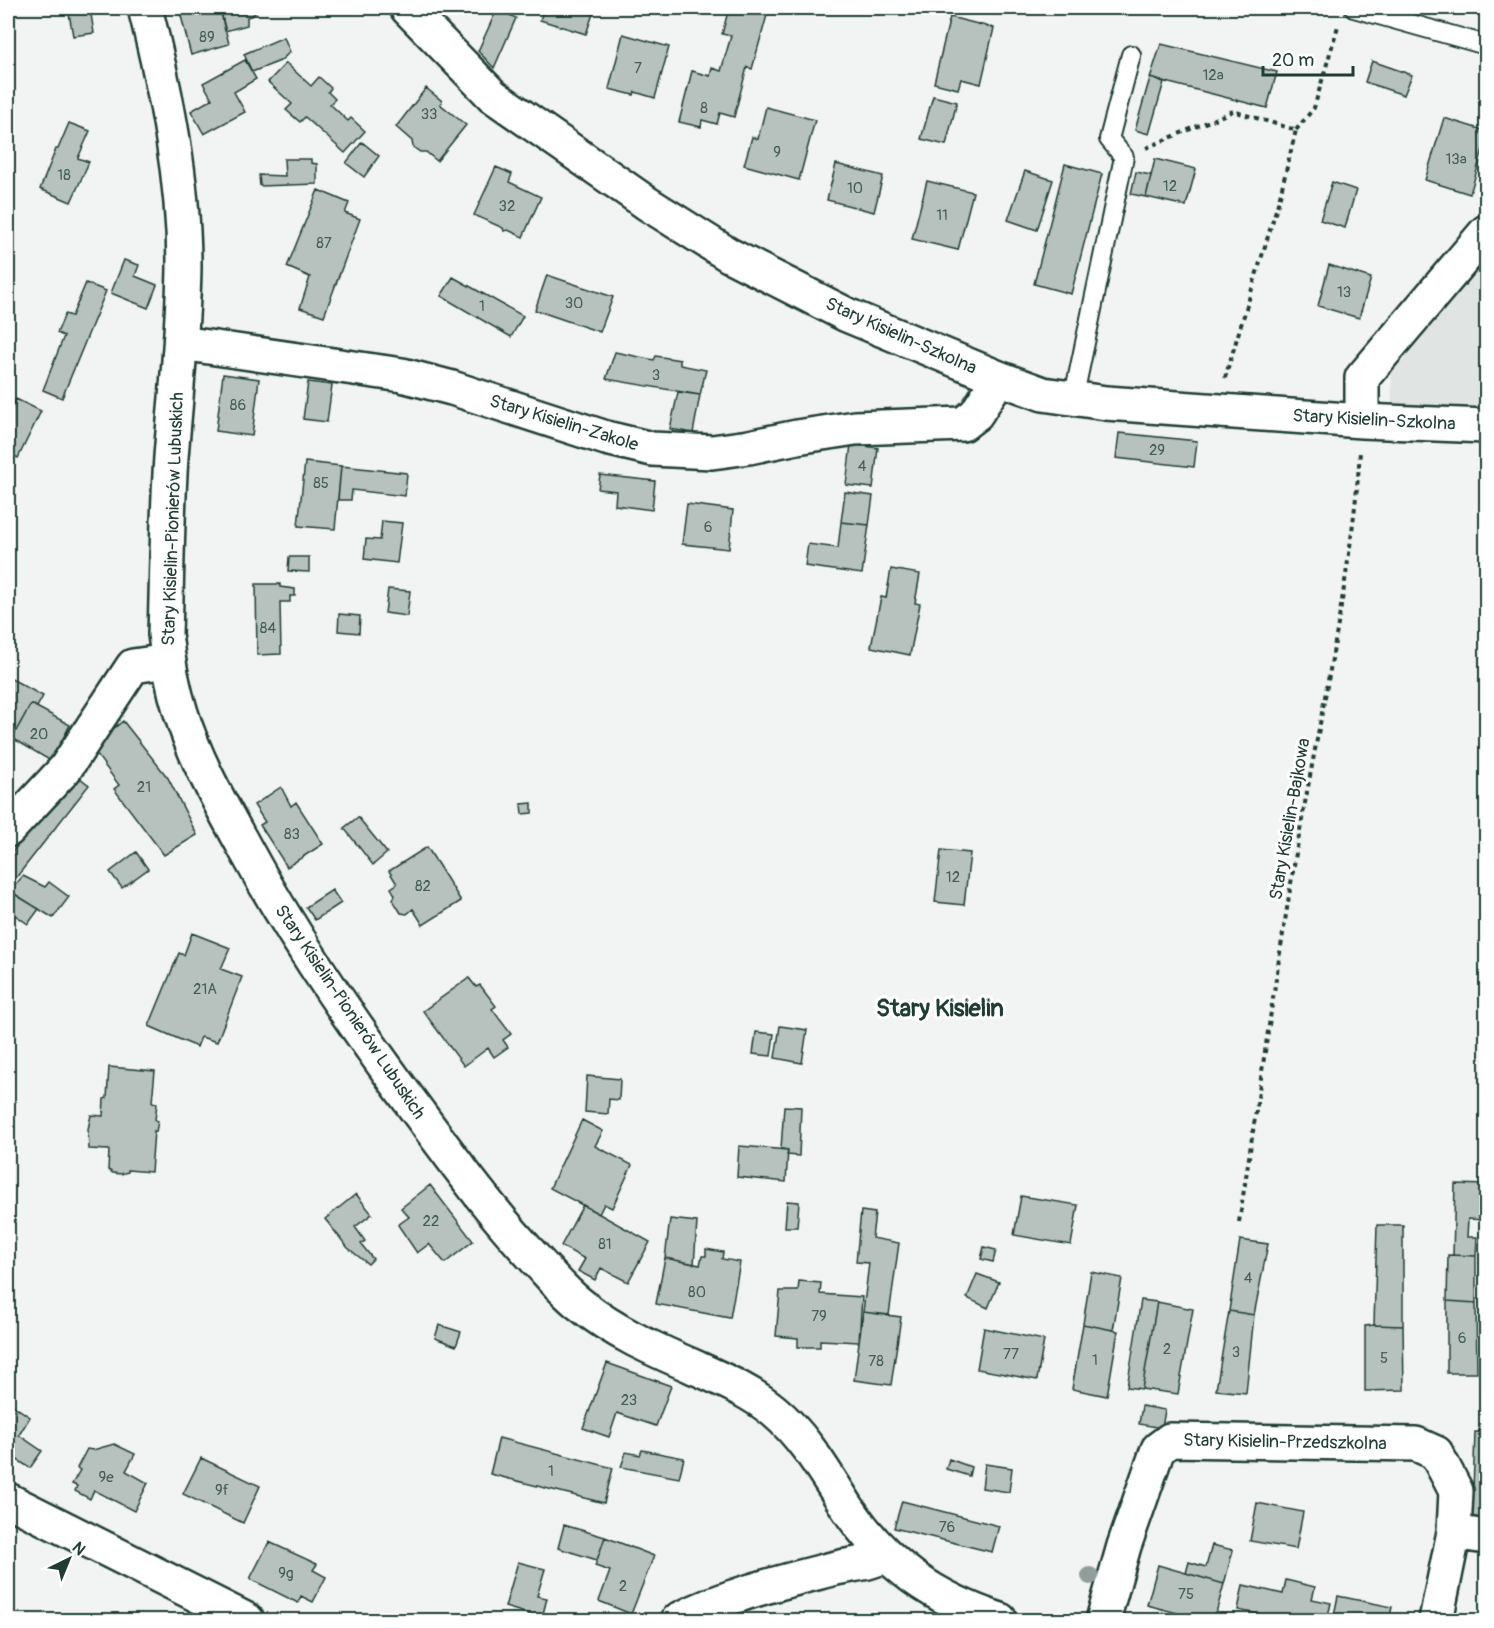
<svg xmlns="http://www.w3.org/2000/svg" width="1494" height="1628" font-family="Pangolin,sans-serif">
	<rect width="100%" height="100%" fill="#f2f3f3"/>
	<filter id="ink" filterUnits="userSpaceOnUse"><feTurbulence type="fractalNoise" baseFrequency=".0167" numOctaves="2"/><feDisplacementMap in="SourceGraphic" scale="12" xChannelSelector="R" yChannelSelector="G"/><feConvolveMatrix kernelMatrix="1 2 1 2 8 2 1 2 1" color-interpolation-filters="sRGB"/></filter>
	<g filter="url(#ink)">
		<path fill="#e0e4e3" d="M1486 246V414L1392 409 1391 355Z"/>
		<path fill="#b7c1bd" stroke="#1f3d34" stroke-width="1.5" d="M68 8H90L94 33 73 36Z
			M179 8H220L229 44 191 55Z
			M220 8H260L253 15 247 17V25L225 31Z
			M544 8H595L586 34 540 20Z
			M729 8H769L752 69 747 67 734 117 720 113 717 124 702 120 701 127 679 122 692 71 710 76 712 68 721 71 731 36 722 34Z
			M497 9 516 18 494 68 478 51Z
			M950 17 994 28 981 84 961 79 958 89 934 83Z
			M623 34 669 47 655 98 635 92 634 95 609 89Z
			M284 37 290 52 280 61 252 72 244 54Z
			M1161 44 1277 72 1267 108 1150 78Z
			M245 60 256 79 234 92 245 112 204 134 191 111 212 99 203 83Z
			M1372 61 1412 75 1404 95 1365 82Z
			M286 63 311 86 319 77 331 88 328 92 335 99 330 104 348 121 351 118 365 131 345 153 305 117 300 122 286 110 292 104 268 82Z
			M1150 78 1164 82 1149 134 1135 130Z
			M426 88 442 101 440 104 466 125 437 161 426 152H420L413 147 412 141 396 127Z
			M933 96 957 102 946 145 921 139Z
			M766 107 815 120 799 180 744 165 752 137 758 139Z
			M1444 118 1486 131V139L1470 194 1425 180Z
			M69 123 90 131 78 158 89 162 71 202 40 189 56 149H58Z
			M362 142 379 156 364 177 346 163Z
			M284 159H311V163L317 164V184L260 186 259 175 285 176Z
			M1155 159 1196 169 1186 206 1146 197Z
			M836 164 883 176 874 212 827 200Z
			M1065 164 1102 174 1071 294 1034 284Z
			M496 167 512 174 509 182 541 197 523 237 508 230 504 231 503 228 474 215Z
			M1025 171 1053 180 1037 230 1008 220Z
			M1136 172 1151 175 1146 197 1131 194Z
			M927 181 973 192 958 250 912 239Z
			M1332 182 1356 190 1345 228 1320 220Z
			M318 190 349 203 345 213 360 219 324 316 300 308 310 277 287 267Z
			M124 260 139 265 135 276 157 285 148 308 111 293Z
			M1329 265 1371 278 1359 318 1318 306Z
			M547 275 613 297 600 332 535 310Z
			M453 277 523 316 511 337 441 296Z
			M86 283 106 291 62 398 43 390 64 336 57 333 65 314 72 316Z
			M615 352 654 360 656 356 680 360V365L706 370 700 395 606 379Z
			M223 374 259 379 252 436 216 431Z
			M308 382 332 385 327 422 303 419Z
			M678 392 700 395 693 433 670 429Z
			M16 399 41 411 18 458 8 453V416Z
			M1119 433 1197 441 1194 467 1116 458Z
			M851 444 878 448 873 488 846 485Z
			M305 462 341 466 335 529 298 526Z
			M341 466 407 473 405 496 352 490 351 500H338Z
			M600 475 655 481 652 510 615 505 616 491 598 489Z
			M845 492 873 496 869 525 841 522Z
			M687 504 733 510 729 549 682 544Z
			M382 521 402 523 397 563 364 559 366 539 380 540Z
			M841 522 869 525 862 574 805 566 808 544 838 548Z
			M289 557H309V572L288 571Z
			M891 569 920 574 915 603 920 604 910 655 871 647 881 597 886 598Z
			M256 584H280V587L295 589V596H290V602H280L281 654 257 655Z
			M388 589 410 591 407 616 385 613Z
			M339 614 360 616 359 633 338 631Z
			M8 677 43 696 37 707 31 704 16 731 8 726Z
			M31 704 70 725 51 761 12 738Z
			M123 721 168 778 197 835 164 855 114 789 119 785 91 747Z
			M76 775 89 785 8 888V857Z
			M281 787 291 806 296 802 323 844 287 867 260 825 265 822 254 805Z
			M532 803V813L522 814 521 804Z
			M358 817 387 853 373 865 344 828Z
			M427 847 461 901 423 925 413 909 407 914 401 913 393 900 395 895 391 888 397 884 389 871Z
			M941 850 970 853 964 905 935 902Z
			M136 852 148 869 122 888 110 872Z
			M23 876 45 887 49 882 69 897 53 918 10 891Z
			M332 890 341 903 315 920 306 907Z
			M11 892 39 909 28 924 8 910V898Z
			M192 933 230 948 221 969 242 977 217 1042 201 1037 197 1047 149 1026 179 953 184 955Z
			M469 978 476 987 480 985 496 1006 492 1009 511 1034 503 1040 508 1047 494 1057 488 1048 464 1066 423 1011Z
			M780 1026 807 1030 802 1063 775 1058Z
			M756 1032 774 1034 771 1056 753 1054Z
			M109 1067 155 1071 152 1102 157 1103 155 1120 158 1121 156 1132 154 1131 151 1172 128 1170V1172L121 1174 113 1173 108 1170 109 1150 89 1149 88 1129 91 1115 103 1116 104 1099 107 1098Z
			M587 1076 620 1079 619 1100 609 1099 608 1114 585 1112Z
			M784 1106 801 1107 799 1156 787 1155 788 1150 781 1149Z
			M582 1120 603 1131 595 1146 632 1165 612 1208 604 1204 599 1214 550 1188Z
			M739 1146 788 1150 786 1182 737 1177Z
			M1455 1184 1486 1185V1220L1468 1219 1467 1237H1477L1476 1256 1453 1255Z
			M430 1185 473 1241 445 1263 429 1244 417 1253 398 1225 409 1217 401 1208Z
			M356 1194 372 1214 355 1227 365 1241 361 1244 373 1259 368 1264 348 1248 325 1219Z
			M1021 1196 1078 1205 1071 1245 1014 1235Z
			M787 1201 799 1202 797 1227H785Z
			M583 1205 650 1242 628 1282 601 1268 595 1280 578 1271 585 1259 561 1246Z
			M861 1211 875 1213 872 1238 899 1243 889 1315 863 1312 869 1263 856 1262Z
			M670 1219 697 1222 694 1264 665 1258Z
			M1377 1225H1403V1326L1374 1325Z
			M1240 1240 1268 1244 1254 1315 1229 1311Z
			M984 1247 996 1250 993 1262 981 1259Z
			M706 1249 723 1252 722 1259 740 1262 730 1318 656 1304 665 1258 700 1265 702 1256H706Z
			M1448 1255 1476 1256V1303L1447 1301Z
			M1091 1272 1122 1278 1113 1330 1083 1324Z
			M977 1274 999 1282 988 1308 967 1298Z
			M799 1281 821 1283 820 1294 862 1297 859 1342 820 1340V1347H798V1338L776 1336 780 1291H798Z
			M1141 1300 1157 1302 1142 1389 1127 1387Z
			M1447 1301 1476 1303 1477 1373H1447Z
			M1157 1302 1193 1309 1178 1394 1142 1389Z
			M1229 1311 1254 1315 1246 1393 1216 1390Z
			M863 1312 901 1317 891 1385 854 1380Z
			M1083 1324 1118 1331 1107 1396 1072 1389Z
			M439 1325 461 1332 456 1346 435 1338Z
			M1374 1325 1403 1326 1404 1390 1365 1391V1326Z
			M984 1328 1044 1340 1037 1380 977 1369Z
			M607 1363 671 1386 656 1426 617 1413 609 1437 583 1428Z
			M8 1402 30 1417 19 1435 42 1451 30 1468 8 1454Z
			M1142 1406 1165 1410 1162 1428 1139 1424Z
			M1475 1432H1486V1522H1472Z
			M499 1438 613 1468 604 1503 490 1474Z
			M114 1444 135 1454 126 1471 148 1483 134 1511 94 1490 90 1499 75 1491 77 1486 72 1484 80 1470 77 1468 87 1449 93 1450Z
			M642 1450 684 1458 679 1478 621 1467 626 1452 640 1455Z
			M201 1458 260 1486 243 1523 183 1494Z
			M949 1459 971 1467 969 1476 946 1469Z
			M985 1464 1012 1468 1009 1492 982 1488Z
			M902 1501 999 1526 992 1552 894 1528Z
			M1257 1503 1303 1512 1296 1549 1250 1541Z
			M564 1525 605 1537 597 1560 558 1548Z
			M605 1537 654 1556 631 1614 599 1601 610 1571 595 1566Z
			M269 1542 317 1564 313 1570 326 1577 313 1602 301 1596 298 1603 250 1579Z
			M1212 1545 1233 1550 1224 1584 1186 1573 1189 1562 1206 1567Z
			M518 1562 545 1569 537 1596 547 1598 542 1618 505 1607Z
			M1158 1565 1224 1584 1214 1620H1203L1147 1605Z
			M1286 1580 1315 1587 1312 1599 1331 1603 1327 1620H1288L1238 1610 1243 1585 1283 1594Z
			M1338 1596 1392 1607 1389 1620H1333Z"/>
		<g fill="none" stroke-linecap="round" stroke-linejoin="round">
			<g stroke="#1f3d34" stroke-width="22">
				<path id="service" d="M1354 8 1486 45
					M1073 400 1124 157 1109 139 1131 55"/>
			</g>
			<g stroke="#1f3d34" stroke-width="38">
				<path id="minor" d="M407 8 493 96 648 204 729 255 847 315 999 378 1043 394 1106 403 1362 421 1486 426
					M181 343 402 375 452 388 606 438 652 449 712 452 749 447 797 437 855 428 963 424 976 414 999 378
					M1362 421V378L1486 232
					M8 830 65 769 133 666 168 661
					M8 1500 247 1620
					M1454 1532 1486 1537
					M1103 1620 1124 1546 1158 1449 1170 1440 1416 1444 1436 1453 1456 1491 1454 1532 1436 1620"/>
			</g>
			<g stroke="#1f3d34" stroke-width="38">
				<path id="tertiary" d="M145 8C166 92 184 179 184 267 183 331 176 394 171 457 167 516 167 575 165 634 168 661 173 688 181 713 196 762 223 808 247 852 300 949 363 1038 429 1127 463 1173 498 1220 538 1262 552 1277 565 1293 581 1305 614 1332 653 1349 692 1366 721 1379 750 1391 774 1411 805 1437 825 1473 847 1507 885 1565 935 1599 1000 1620
					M678 1620C725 1596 777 1583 828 1570 848 1564 868 1565 886 1555"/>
			</g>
			<path stroke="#1f3d34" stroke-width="4" stroke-dasharray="4.5 4.5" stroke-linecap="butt" d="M1296 130 1314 108 1338 26
				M1146 148 1233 111 1296 130 1279 200 1224 381
				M1239 1222C1258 1101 1275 980 1295 859 1318 724 1350 590 1360 452"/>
			<use href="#service" stroke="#fff" stroke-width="18"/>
			<use href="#minor" stroke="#fff" stroke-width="33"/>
			<use href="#tertiary" stroke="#fff" stroke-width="33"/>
		</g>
		<circle fill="#919f9c" cx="1090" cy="1576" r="9"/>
	</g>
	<g text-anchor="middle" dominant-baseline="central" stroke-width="6" stroke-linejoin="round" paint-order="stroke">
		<g font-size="15" fill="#455e56">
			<text x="207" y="37">89</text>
			<text x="638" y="68">7</text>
			<text x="1213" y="75">12a</text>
			<text x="704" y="108">8</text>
			<text x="429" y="114">33</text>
			<text x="777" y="152">9</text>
			<text x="1456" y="159">13a</text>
			<text x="64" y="175">18</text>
			<text x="1170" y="186">12</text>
			<text x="855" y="188">10</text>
			<text x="507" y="206">32</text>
			<text x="942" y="215">11</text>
			<text x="324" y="243">87</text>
			<text x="1344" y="292">13</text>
			<text x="574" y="303">30</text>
			<text x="482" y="306">1</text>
			<text x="656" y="375">3</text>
			<text x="238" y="405">86</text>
			<text x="1157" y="450">29</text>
			<text x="862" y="466">4</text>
			<text x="321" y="483">85</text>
			<text x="708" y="527">6</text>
			<text x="268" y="628">84</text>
			<text x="39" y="734">20</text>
			<text x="144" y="787">21</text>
			<text x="292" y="834">83</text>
			<text x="953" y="877">12</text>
			<text x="423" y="886">82</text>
			<text x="205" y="989">21A</text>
			<text x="431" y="1221">22</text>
			<text x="605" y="1244">81</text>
			<text x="1248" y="1278">4</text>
			<text x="697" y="1292">80</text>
			<text x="819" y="1316">79</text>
			<text x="1462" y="1338">6</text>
			<text x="1167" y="1349">2</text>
			<text x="1236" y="1352">3</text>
			<text x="1011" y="1354">77</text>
			<text x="1384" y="1358">5</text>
			<text x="1095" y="1360">1</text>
			<text x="876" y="1361">78</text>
			<text x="629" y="1400">23</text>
			<text x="551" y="1471">1</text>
			<text x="106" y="1477">9e</text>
			<text x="222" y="1490">9f</text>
			<text x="947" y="1527">76</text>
			<text x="286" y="1573">9g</text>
			<text x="623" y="1586">2</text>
			<text x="1186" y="1594">75</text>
		</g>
		<g font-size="18" fill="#1f3d34" stroke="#fff">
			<text transform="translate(901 336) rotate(24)">Stary Kisielin-Szkolna</text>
			<text transform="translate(1374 420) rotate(3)">Stary Kisielin-Szkolna</text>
			<text transform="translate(564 423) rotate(17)">Stary Kisielin-Zakole</text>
			<text transform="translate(173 519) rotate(-88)">Stary Kisielin-Pionierów Lubuskich</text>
			<text transform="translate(1290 819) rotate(-80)">Stary Kisielin-Bajkowa</text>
			<text transform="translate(350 1012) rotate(56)">Stary Kisielin-Pionierów Lubuskich</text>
			<text transform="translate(1285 1442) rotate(1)">Stary Kisielin-Przedszkolna</text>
		</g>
		<g font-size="24" font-weight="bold" fill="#1f3d34" stroke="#fff">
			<text x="940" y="1008">Stary Kisielin</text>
		</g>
	</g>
	<rect width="1494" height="1628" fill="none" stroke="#fff" stroke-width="30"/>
	<rect x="15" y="15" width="1464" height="1598" fill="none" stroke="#1f3d34" stroke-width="2" filter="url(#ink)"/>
	<g transform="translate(69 1559) rotate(43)" stroke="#ffffff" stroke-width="4.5" paint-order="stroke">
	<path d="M0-4.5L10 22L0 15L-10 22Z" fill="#1f3d34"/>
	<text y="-9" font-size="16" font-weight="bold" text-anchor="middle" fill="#1f3d34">N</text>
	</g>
	<path d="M1263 66v9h90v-9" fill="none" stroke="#1f3d34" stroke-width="3"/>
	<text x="1272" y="66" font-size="18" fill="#1f3d34" stroke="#ffffff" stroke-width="4.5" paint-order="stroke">20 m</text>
</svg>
